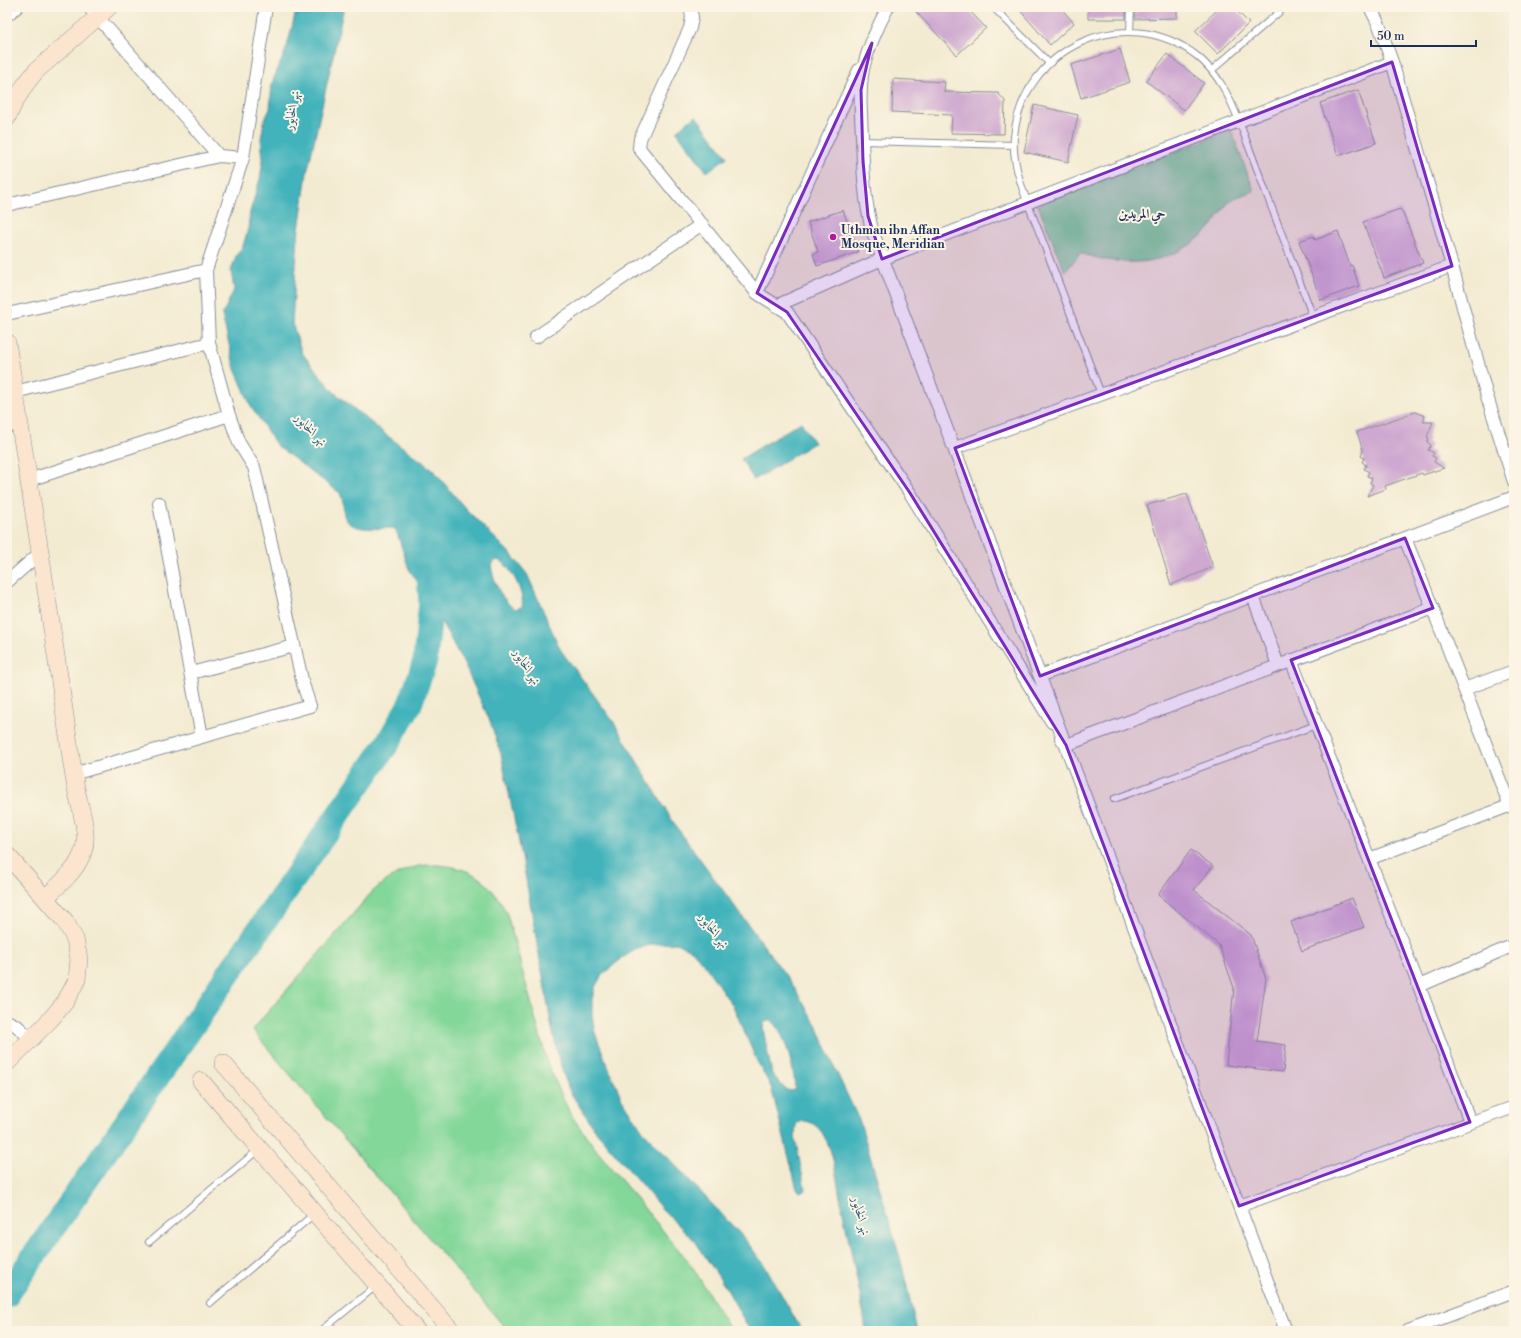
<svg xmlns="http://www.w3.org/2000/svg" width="1521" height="1338" font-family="'Libre Bodoni',Amiri,serif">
	<rect width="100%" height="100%" fill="#fcf5e5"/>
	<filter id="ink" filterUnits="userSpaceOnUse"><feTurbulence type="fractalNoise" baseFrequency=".025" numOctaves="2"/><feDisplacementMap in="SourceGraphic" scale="8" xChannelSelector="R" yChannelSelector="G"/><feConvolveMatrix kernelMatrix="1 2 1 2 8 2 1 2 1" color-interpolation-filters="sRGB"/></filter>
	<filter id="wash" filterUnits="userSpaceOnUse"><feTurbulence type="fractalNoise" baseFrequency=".012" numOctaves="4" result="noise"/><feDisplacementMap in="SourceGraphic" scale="16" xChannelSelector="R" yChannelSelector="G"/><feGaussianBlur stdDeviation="0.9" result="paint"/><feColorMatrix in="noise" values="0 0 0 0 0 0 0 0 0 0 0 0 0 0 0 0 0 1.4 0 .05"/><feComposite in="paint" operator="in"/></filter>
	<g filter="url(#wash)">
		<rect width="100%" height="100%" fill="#f3ebd1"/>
		<path fill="#83d799" stroke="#4f837c" d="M1231 130 1254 191C1247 194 1237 196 1231 200 1227 202 1216 221 1211 227 1173 266 1130 269 1080 253L1065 272 1038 205Z
			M437 865C473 867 491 882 507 914L548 1065 567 1107 575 1121 598 1152 692 1266 731 1331H508L258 1037 253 1029 372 892C385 881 401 870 419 866 424 865 431 865 437 865Z"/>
		<path fill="#43b3bb" stroke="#2f718c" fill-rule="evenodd" d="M297 7H344L307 173 298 237 292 323 302 353 334 392 385 434 432 469 465 508 511 554 527 574 560 649 613 721 675 825 792 984 818 1028 836 1071 860 1122 901 1261 917 1331H866C860 1287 849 1245 841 1202 836 1179 835 1154 823 1134 816 1124 806 1117 796 1124L795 1137 805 1189 804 1191 800 1192 797 1189 771 1087 756 1059 734 1008 704 964 692 950 676 943 652 944 635 950 621 959 602 975 595 987 592 999V1015L595 1033 609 1069 622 1099 643 1131 745 1239 767 1269 802 1331H750L728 1291 695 1241 662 1209 596 1131 570 1092 562 1070 553 1034 522 857 501 754 490 721 464 664 431 602 409 569 396 530 393 528C380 528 348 533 344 515 343 507 344 503 340 493L277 446 251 406 235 369 222 315 234 290 231 271 236 256 243 246 248 229 250 212 260 179 263 159 261 139 264 121 270 109 272 83 287 47ZM500 560C511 567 525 594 522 607L515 609C501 600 493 581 491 565L494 561ZM767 1021C770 1021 770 1020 773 1022 783 1028 798 1079 794 1090L790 1091 785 1089 772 1074 763 1029 764 1024Z
			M696 116 727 157 707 172 676 131Z
			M801 422 814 443 754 480 741 459Z"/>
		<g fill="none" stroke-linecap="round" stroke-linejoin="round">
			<path stroke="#43b3bb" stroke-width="25" d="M7 1295 387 744 410 704 425 661 431 602 428 567"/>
		</g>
		<g id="blocks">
			<path fill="#cea8d0" d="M922 7H966L986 28 957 55 916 12Z
				M1017 7H1060L1074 23 1050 45Z
				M1088 7H1126V19H1088Z
				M1135 7H1177V18L1135 19Z
				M1220 7H1233L1249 23 1218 54 1195 31Z
				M1120 49 1130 82 1081 98 1071 65Z
				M1167 54 1204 83 1184 110 1146 81Z
				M893 79 945 82 944 92 998 93 1005 101 1004 134 951 133 952 115 892 112Z
				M1358 90 1376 143 1338 156 1320 103Z
				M1034 105 1078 115 1068 162 1024 152Z
				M1400 209 1403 213 1423 263 1384 278 1363 222Z
				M843 210 858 252 817 266 813 254 818 252 808 222Z
				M1338 231 1350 266 1352 265 1359 286 1321 300 1299 241 1314 236 1315 240Z
				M1415 412 1425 416 1423 422H1433L1427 437 1429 438 1427 442 1431 445 1428 450 1434 453 1432 456 1436 458 1434 462 1444 468 1423 475 1422 473 1385 486 1386 489 1367 496 1373 485 1370 483 1372 478 1367 476 1369 472 1364 469 1366 465 1362 462 1364 458 1361 456 1363 451 1357 432Z
				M1187 494 1213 567 1171 585 1147 505Z
				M1191 850 1213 866 1194 890 1251 935 1266 979 1257 1041 1286 1045 1283 1072 1226 1065 1234 988 1219 945 1158 895Z
				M1352 898 1364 927 1302 951 1291 922Z"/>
		</g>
	</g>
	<g filter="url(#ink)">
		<use href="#blocks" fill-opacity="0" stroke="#878d98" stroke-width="1"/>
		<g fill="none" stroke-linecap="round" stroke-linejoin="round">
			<g stroke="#878d98" stroke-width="8">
				<path id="lane" d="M993 7 1049 63
					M1130 32 1131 7
					M1212 70 1285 7
					M862 141 1014 145
					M1101 394C1082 345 1064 296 1045 247 1033 214 1011 172 1014 137 1022 48 1125 0 1197 56 1218 73 1229 96 1239 121L1313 317
					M1114 799 1316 725
					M149 1242 258 1150
					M210 1303 314 1214
					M321 1331 376 1286"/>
			</g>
			<g stroke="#878d98" stroke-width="14">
				<path id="street" d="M89 7 219 156
					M690 7 692 17 690 28 640 139 639 148 757 293 787 312 910 493 1052 722
					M888 7C878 26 868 48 863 69 859 91 861 114 862 136 863 169 864 201 873 233L1286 1331
					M1370 7 1379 25 1392 62 1452 266 1486 393 1514 482
					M7 15 17 7
					M7 205 219 156 243 158
					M757 293 859 70
					M776 306 882 259 1392 62
					M7 314 206 270
					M536 337 702 224
					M15 392 209 343
					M7 427 19 416
					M955 448 1452 266
					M29 480 229 415
					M159 503 202 737
					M1405 538 1510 806
					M7 582 40 553
					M1253 596 1278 665
					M1291 660 1419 986 1470 1122
					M191 673 294 646
					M1040 676 1514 497
					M1464 689 1514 671
					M1061 738 1066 745 1433 608
					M73 774 310 706 303 684 254 467 239 443 229 415 209 343 206 270 243 158 266 7
					M1369 859 1514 804
					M1419 986 1514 945
					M7 1021 17 1026 31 1039
					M1239 1206 1514 1107
					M1408 1331 1514 1291"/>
			</g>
			<g stroke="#878d98" stroke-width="18">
				<path id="secondary" d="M7 118 14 103 25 85 36 71 109 7
					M7 342C28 479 51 615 70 751 72 765 74 779 77 793 81 811 88 831 84 849 78 870 60 884 45 898
					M7 855 65 921 75 939 79 959 77 980 65 1002 50 1020 7 1063
					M223 1063 452 1331
					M201 1081 417 1331"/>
			</g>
			<use href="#lane" stroke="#fff" stroke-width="6"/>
			<use href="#street" stroke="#fff" stroke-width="12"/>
			<use href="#secondary" stroke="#fbe5cf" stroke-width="17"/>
		</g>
	</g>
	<path fill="#7b2cbf" fill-opacity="0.2" stroke="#7b2cbf" stroke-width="3" stroke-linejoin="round" d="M872 43 861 90 863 161 868 216 882 259 1392 62 1452 266 955 448 1040 676 1405 538 1433 608 1291 660 1470 1122 1239 1206 1066 745 910 493 787 312 757 293Z"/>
	<circle fill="#b5179e" stroke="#fcf5e5" stroke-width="1.5" cx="833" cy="237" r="4"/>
	<g text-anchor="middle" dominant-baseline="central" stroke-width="4" stroke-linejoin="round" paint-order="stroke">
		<g font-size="12" font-weight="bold" fill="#1b2f5e" stroke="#fcf5e5" text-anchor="start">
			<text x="841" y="230">Uthman ibn Affan<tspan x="841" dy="14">Mosque, Meridian</tspan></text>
		</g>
		<g font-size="13" font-style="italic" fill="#295d7f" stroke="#fcf5e5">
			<text transform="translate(292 110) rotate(-80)">نهر الخابور</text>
			<text transform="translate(311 430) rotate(46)">نهر الخابور</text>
			<text transform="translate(527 667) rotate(58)">نهر الخابور</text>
			<text transform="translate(714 931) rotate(53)">نهر الخابور</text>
			<text transform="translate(861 1216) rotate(75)">نهر الخابور</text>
		</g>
		<g font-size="13" font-weight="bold" fill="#1b2f5e" stroke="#fcf5e5">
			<text x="1142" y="214">حي المريدين</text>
		</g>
	</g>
	<rect width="1521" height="1338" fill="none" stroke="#fcf5e5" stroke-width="24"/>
	<path d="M1371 40v6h105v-6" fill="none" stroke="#1b2f5e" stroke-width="2"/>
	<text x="1377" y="40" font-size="12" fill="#1b2f5e" stroke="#fcf5e5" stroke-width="3" paint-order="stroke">50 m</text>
</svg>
